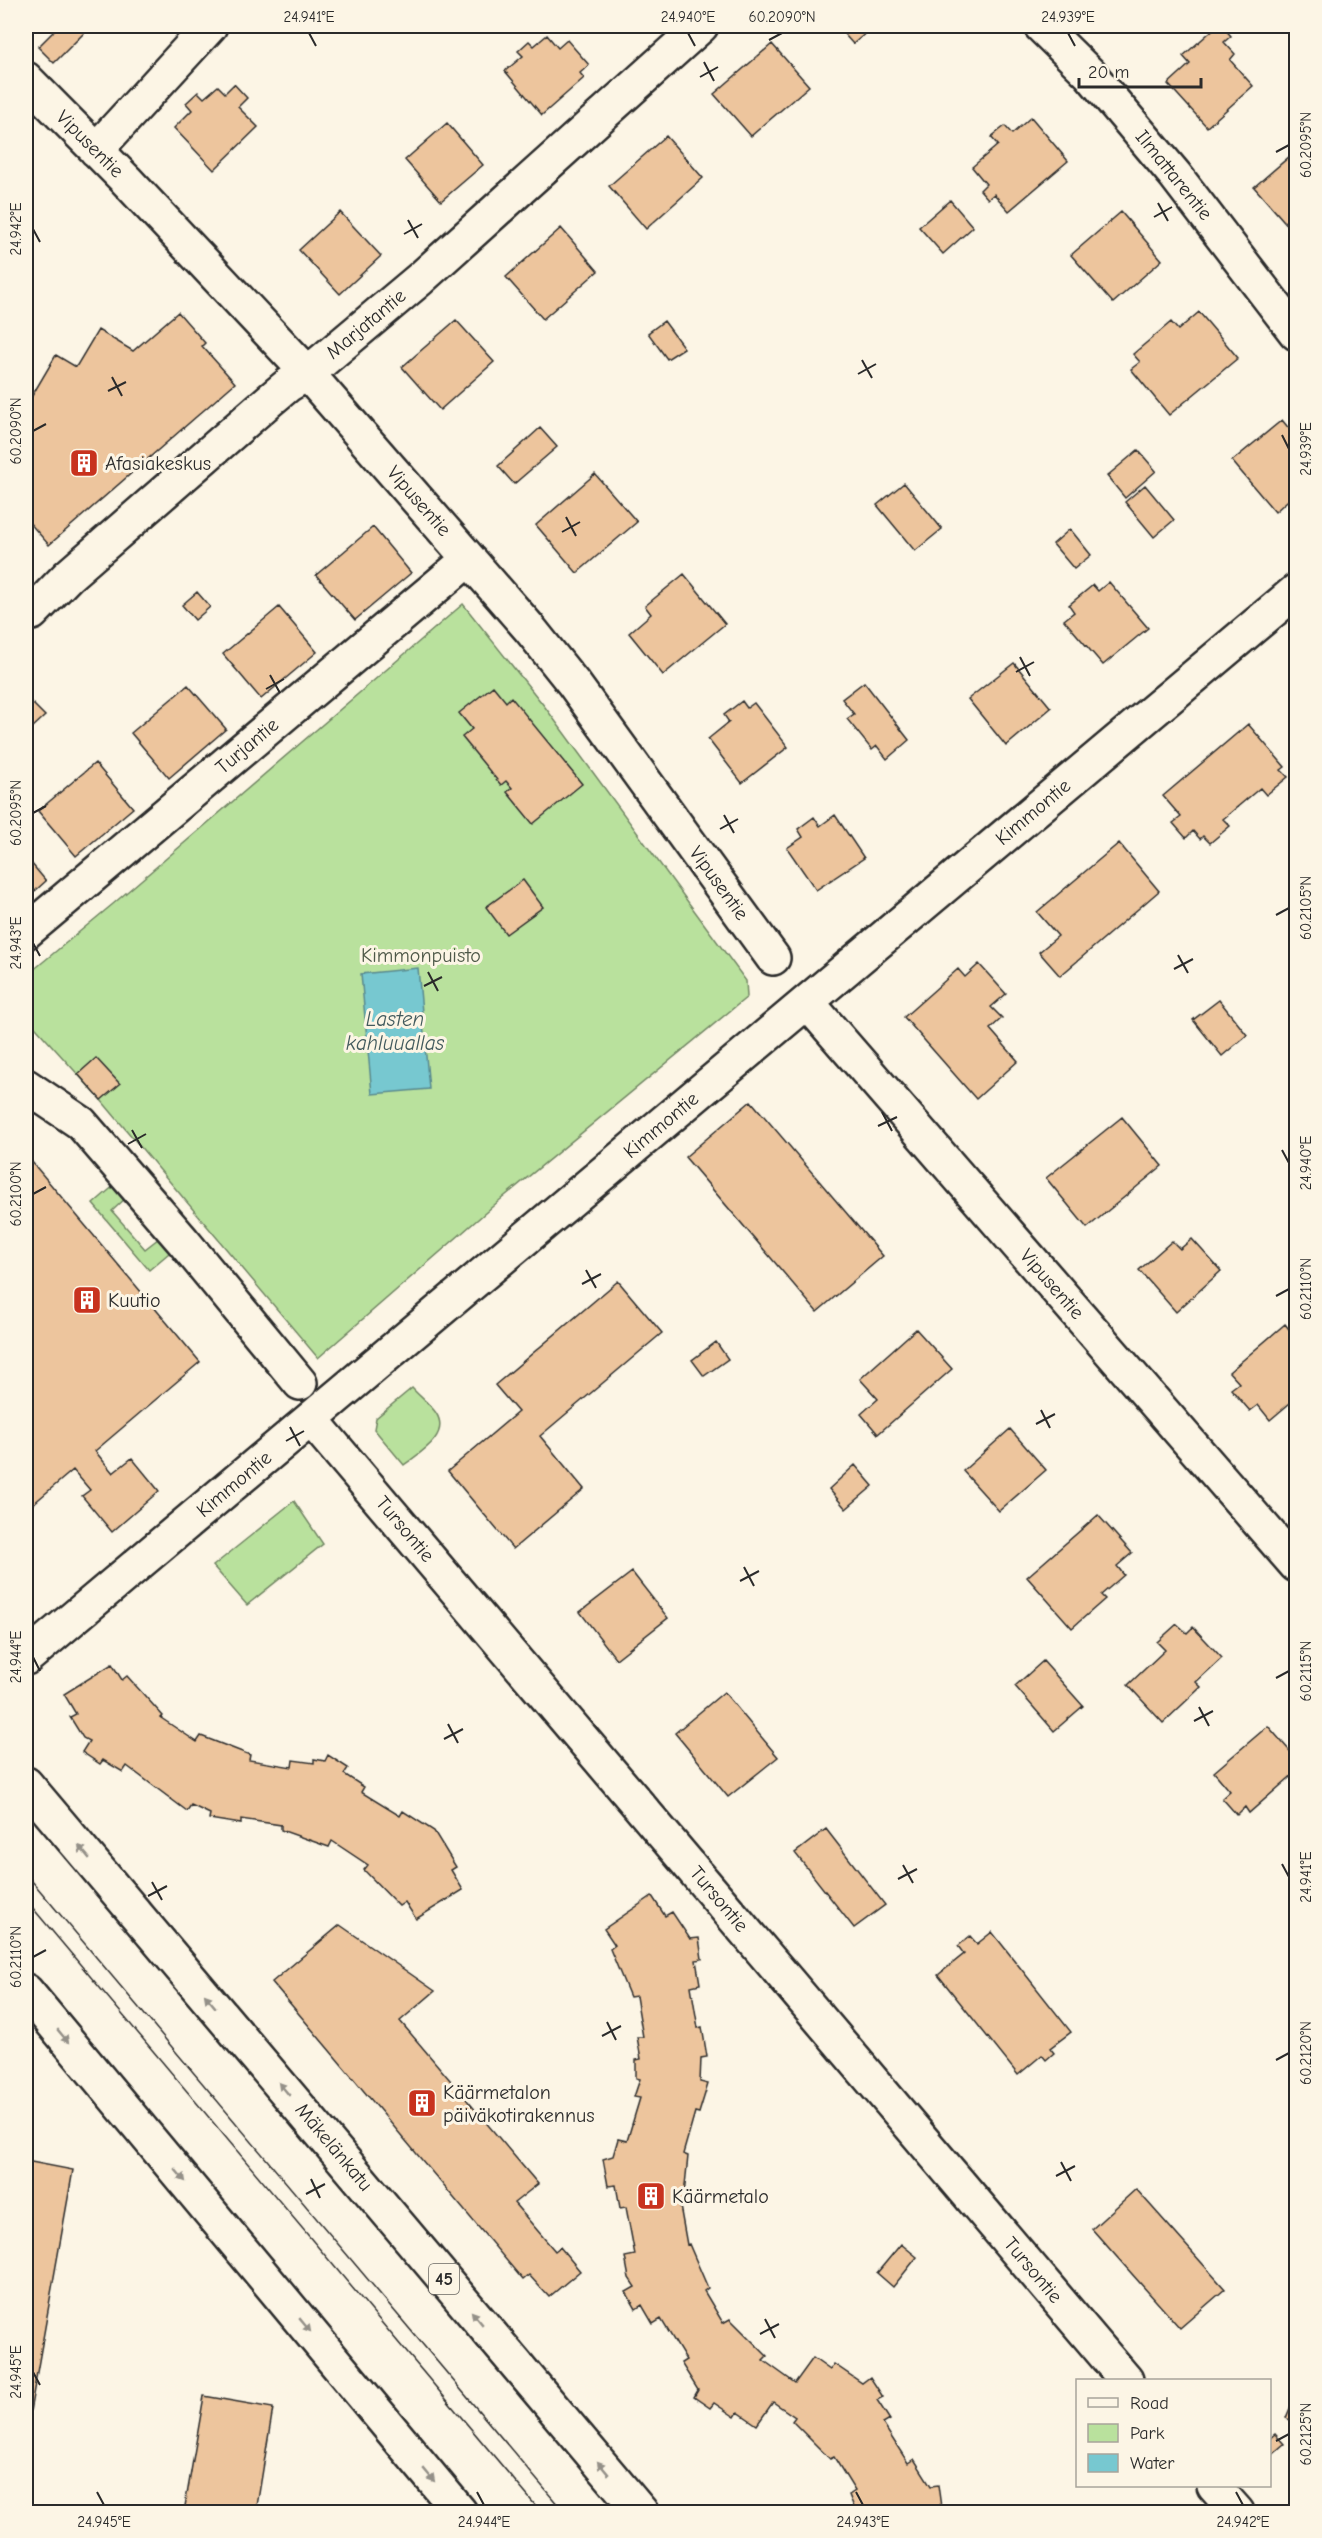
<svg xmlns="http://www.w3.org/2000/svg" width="1322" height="2538" font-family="'Comic Neue',sans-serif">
	<rect width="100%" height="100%" fill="#fcf5e5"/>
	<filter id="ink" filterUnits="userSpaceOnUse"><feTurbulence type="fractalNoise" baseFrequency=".0167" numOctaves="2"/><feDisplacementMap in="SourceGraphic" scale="12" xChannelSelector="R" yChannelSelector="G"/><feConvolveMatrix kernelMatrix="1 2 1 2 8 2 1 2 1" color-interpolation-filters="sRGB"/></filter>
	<g filter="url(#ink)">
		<path fill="#b9e19d" stroke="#728664" stroke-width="1.5" d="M463 604 545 707 746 981 747 997 500 1200 318 1358 101 1100 26 1017V976L113 904Z
			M117 1183 128 1196 112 1211 145 1249 163 1235 175 1248 149 1270 93 1204Z
			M412 1388C419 1396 430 1404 436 1413 451 1436 419 1453 404 1465L374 1429 376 1418Z
			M294 1501 323 1544 247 1605 213 1566Z"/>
		<path fill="#77c8d0" stroke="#59898e" stroke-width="1.5" d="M418 968 429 1089 372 1094 361 974Z"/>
		<path fill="#edc59d" stroke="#2b2b2b" stroke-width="1.5" d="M59 26H79L85 32 54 63 38 47Z
			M837 26H874L853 44Z
			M1217 26H1222L1231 36 1224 42 1235 54 1230 60 1253 86 1207 127 1168 84 1190 64 1183 56Z
			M547 35 558 48 567 40 589 65 580 73 584 78 542 115 505 71 523 56 518 51 529 41 534 46Z
			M772 44 809 86 751 136 714 94Z
			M234 84 247 98 238 107 258 127 214 170 174 128 192 110 186 103 198 92 204 98 218 86 225 93Z
			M1031 117 1068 161 1009 211 994 194 988 199 980 190 986 184 972 167 998 145 991 137 1005 126 1012 134Z
			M447 123 483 165 441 201 405 160Z
			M666 136 703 178 646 229 609 186Z
			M1296 151V223L1290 228 1254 187Z
			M950 200 973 227 943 254 919 227Z
			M340 212 381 256 340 294 299 250Z
			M1121 212 1162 260 1113 303 1071 255Z
			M561 228 598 271 543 319 506 277Z
			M178 312 205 343 202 346 235 383 49 545 28 521 26 525V406L56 355 76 367 98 330 133 351Z
			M1199 312 1238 358 1169 415 1131 369 1140 362 1133 354 1171 322 1178 330Z
			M456 320 494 362 440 410 402 367Z
			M664 321 684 348 667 359 648 333Z
			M1282 420 1296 437V493L1275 512 1232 461Z
			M540 428 557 447 514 484 498 466Z
			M1138 450 1156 471 1125 498 1107 476Z
			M595 474 637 522 577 573 536 525Z
			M904 483 942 529 915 551 877 505Z
			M1145 485 1174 520 1154 537 1125 502Z
			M373 527 411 573 355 620 316 575Z
			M1070 529 1091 555 1074 569 1053 544Z
			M684 574 725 624 663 675 629 633 651 614 645 606Z
			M1109 582 1148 628 1103 665 1064 620 1074 612 1069 605 1093 585 1098 591Z
			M197 592 210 607 195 620 182 605Z
			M279 607 317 652 261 699 223 654Z
			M1014 663 1051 708 1006 746 968 699Z
			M864 682 909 740 887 759 877 746 872 750 847 719 854 714 842 699Z
			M188 685 226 729 169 778 131 733Z
			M493 686 506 702 511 697 582 784 533 824 507 792 512 788 506 781 501 785 462 737 472 729 459 713Z
			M29 700 45 716 32 728 26 721V703Z
			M742 701 747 708 754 703 788 747 742 783 708 739 729 722 724 715Z
			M1248 724 1285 767 1281 770 1288 777 1266 795 1260 788 1223 819 1230 826 1210 843 1203 836 1200 839 1193 831 1186 838 1173 823 1181 817 1163 796Z
			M95 763 133 808 76 856 38 811Z
			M835 815 864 858 816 890 787 848 803 837 798 829 814 817 820 826Z
			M1119 843 1159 891 1060 976 1039 952 1058 936 1037 912Z
			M26 857 46 881 26 899Z
			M523 880 543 907 506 934 486 907Z
			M979 964 1006 994 991 1007 1002 1018 990 1029 1018 1061 976 1099 904 1017 958 969 965 977Z
			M1219 1000 1247 1035 1222 1056 1193 1020Z
			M96 1058 120 1084 101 1100 78 1074Z
			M751 1101 883 1256 817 1312 685 1157Z
			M1122 1117 1162 1166 1087 1228 1046 1178Z
			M26 1155 200 1362 95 1451 113 1473 132 1458 159 1491 112 1532 82 1496 90 1490 73 1470 26 1510Z
			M1192 1239 1221 1271 1176 1312 1139 1270 1172 1241 1180 1249Z
			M618 1281 662 1333 540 1436 584 1489 513 1549 448 1471 518 1412 495 1385Z
			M1285 1324 1296 1338V1398L1270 1420 1258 1405 1250 1411 1231 1389 1239 1383 1229 1372Z
			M916 1329 952 1369 878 1434 861 1414 878 1399 860 1379Z
			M716 1342 728 1359 704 1376 692 1360Z
			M1010 1429 1046 1470 999 1511 963 1471Z
			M855 1465 873 1486 846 1509 829 1489Z
			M1098 1515 1132 1553 1117 1566 1124 1575 1101 1595 1105 1599 1072 1628 1027 1577Z
			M632 1572 668 1618 616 1659 580 1612Z
			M1177 1624 1187 1633 1193 1627 1222 1658 1196 1682 1201 1687 1163 1723 1128 1685 1165 1650 1157 1642Z
			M1043 1661 1083 1706 1054 1731 1015 1686Z
			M112 1664 122 1680 127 1676 163 1716 161 1718 197 1742 201 1736 250 1755 249 1760 292 1767 293 1760 314 1763V1759L325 1761 328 1755 348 1768 344 1774 364 1787 361 1792 400 1816 403 1811 434 1831 456 1867 451 1870 463 1890 416 1919 405 1902 399 1906 364 1870 368 1865 332 1841 329 1847 281 1830V1825L241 1819V1824L209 1819 210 1814 191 1805 187 1811 127 1766 123 1772 103 1760 100 1764 82 1752 89 1741 83 1738 70 1717 76 1714 64 1694Z
			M724 1692 778 1757 728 1797 675 1733Z
			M1268 1726 1296 1758V1772L1249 1813 1245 1807 1237 1815 1222 1798 1230 1791 1214 1772Z
			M826 1829 885 1905 854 1928 795 1853Z
			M652 1896 665 1916 672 1912 690 1939 699 1938 702 1959 696 1960 700 1984 691 1986 698 2028 702 2027 707 2057 701 2058 700 2082 708 2084 699 2113 695 2112 683 2154 688 2156 683 2205 680 2206 687 2245 689 2244 708 2288 704 2291 723 2323 730 2319 767 2356 763 2360 795 2383 813 2358 830 2370 834 2364 862 2383 870 2377 883 2397 877 2400 890 2420 883 2424 908 2463 914 2459 931 2486 938 2485 941 2507 935 2508 936 2512H856L849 2495 855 2491 834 2457 830 2459 792 2421 795 2417 773 2402 757 2425 738 2412 735 2417 714 2403 710 2408 694 2397 698 2390 681 2363 686 2360 661 2319 653 2324 642 2305 636 2309 626 2292 635 2287 629 2278 625 2257 635 2255 626 2207 620 2208 616 2185 608 2186 603 2159 613 2156 618 2139 627 2141 640 2098 634 2097 640 2079 636 2078V2060L641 2059 637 2037H643L636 1996 630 1997 610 1949 615 1945 604 1929Z
			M340 1925 435 1991 400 2021 538 2184 514 2203 555 2251 560 2247 580 2271 549 2297 529 2275 523 2280 272 1982Z
			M992 1932 1071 2032 1050 2048 1054 2053 1046 2060 1042 2055 1018 2075 938 1975 964 1954 958 1946 970 1936 977 1944Z
			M26 2161 73 2170 26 2434Z
			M1136 2189 1225 2289 1180 2328 1092 2229Z
			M901 2244 917 2257 893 2287 877 2273Z
			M1296 2394V2423L1286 2418Z
			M204 2396 273 2408 256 2512H184Z
			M1275 2434 1284 2444 1270 2456V2438Z"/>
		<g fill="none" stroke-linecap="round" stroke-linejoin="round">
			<g stroke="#2b2b2b" stroke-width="38">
				<path id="minor" d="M1041 26 1090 74 1175 175 1296 333
					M26 79 126 180 300 365 530 629 574 684 773 958
					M96 150 210 26
					M26 608 32 613 68 576 270 400 288 385 308 373 420 279 701 26
					M26 932 469 559
					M807 1002 1296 1565
					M26 1086 81 1123 183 1241 300 1383
					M311 1419 1126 2380
					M26 1658 1296 591
					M1214 2486 1237 2512"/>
			</g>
			<g stroke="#2b2b2b" stroke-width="38">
				<path id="primary" d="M26 1784 641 2512
					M26 1991 460 2512"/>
			</g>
			<use href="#minor" stroke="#fcf5e5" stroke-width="33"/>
			<use href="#primary" stroke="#fcf5e5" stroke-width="33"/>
			<path stroke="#2b2b2b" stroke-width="1.5" d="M26 1874 564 2512
				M26 1900 541 2512"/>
		</g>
		<defs><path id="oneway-solid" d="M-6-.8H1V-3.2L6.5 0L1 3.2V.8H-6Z" transform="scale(1.5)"/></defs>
		<g fill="#949088">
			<use href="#oneway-solid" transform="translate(84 1852) rotate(-130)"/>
			<use href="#oneway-solid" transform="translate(210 2001) rotate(-130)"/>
			<use href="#oneway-solid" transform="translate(63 2036) rotate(50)"/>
			<use href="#oneway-solid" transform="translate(284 2089) rotate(-130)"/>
			<use href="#oneway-solid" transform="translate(180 2175) rotate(50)"/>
			<use href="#oneway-solid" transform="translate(477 2318) rotate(-130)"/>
			<use href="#oneway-solid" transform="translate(305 2325) rotate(50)"/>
			<use href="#oneway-solid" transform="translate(603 2468) rotate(-130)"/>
			<use href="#oneway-solid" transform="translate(429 2475) rotate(50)"/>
		</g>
	</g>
	<path fill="none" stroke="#2b2b2b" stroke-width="2" d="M309 33 316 46M688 33 695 46M1068 33 1075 46M769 40 782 33M704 62 714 81M700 77 718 67M1276 152 1289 145M1158 203 1168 221M1154 217 1172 207M408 220 418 238M33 229 40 242M404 234 422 224M862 360 872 378M858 374 876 364M112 377 122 396M108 391 126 382M33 431 46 424M1282 435 1289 449M566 517 576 536M562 532 580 522M1020 657 1030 676M1016 672 1034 662M270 675 280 693M266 689 284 679M33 813 46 806M724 815 734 833M720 829 738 819M1276 915 1289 908M33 943 40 956M1178 955 1188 973M1174 969 1193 959M428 972 438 991M424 986 442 977M882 1112 892 1131M878 1126 897 1117M132 1130 142 1148M128 1144 146 1134M1282 1150 1289 1163M33 1194 46 1187M586 1270 596 1288M582 1284 601 1274M1276 1296 1289 1289M1041 1410 1050 1428M1036 1424 1055 1414M290 1427 300 1446M286 1441 304 1431M744 1567 754 1586M740 1581 759 1571M33 1657 40 1671M1276 1678 1289 1671M1199 1707 1209 1726M1194 1721 1213 1711M448 1724 458 1743M444 1739 463 1729M1282 1864 1289 1877M903 1865 913 1883M898 1879 917 1869M152 1882 162 1900M148 1896 167 1886M33 1957 46 1950M607 2022 616 2040M602 2036 621 2026M1276 2060 1289 2053M1061 2162 1071 2181M1056 2176 1075 2166M311 2179 320 2198M306 2194 325 2184M765 2319 775 2338M760 2334 779 2324M33 2372 40 2385M1276 2441 1289 2434M97 2492 104 2505M477 2492 484 2505M856 2492 863 2505M1236 2492 1243 2505"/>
	<defs>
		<g id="building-square" transform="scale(1.5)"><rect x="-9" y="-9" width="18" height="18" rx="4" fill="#c8321e" stroke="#fcf5e5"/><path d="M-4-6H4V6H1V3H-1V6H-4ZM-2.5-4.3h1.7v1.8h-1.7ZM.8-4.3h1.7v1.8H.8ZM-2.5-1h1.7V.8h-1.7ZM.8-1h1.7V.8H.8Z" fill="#fff"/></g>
	</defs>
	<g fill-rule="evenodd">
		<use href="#building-square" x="84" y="463"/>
		<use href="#building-square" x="87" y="1300"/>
		<use href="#building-square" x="422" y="2103"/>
		<use href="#building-square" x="651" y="2196"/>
	</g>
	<g text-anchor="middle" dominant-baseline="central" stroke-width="6" stroke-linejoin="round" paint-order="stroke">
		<rect fill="#fcf5e5" stroke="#6a6863" stroke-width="1.5" x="429" y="2264" width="30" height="30" rx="4.5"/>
		<g font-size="18" font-weight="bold" fill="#2b2b2b">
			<text x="444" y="2279">45</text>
		</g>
		<g font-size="20" fill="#2b2b2b" stroke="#fcf5e5">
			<text transform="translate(90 144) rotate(45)">Vipusentie</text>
			<text transform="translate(1174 175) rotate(51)">Ilmattarentie</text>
			<text transform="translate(366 324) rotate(-40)">Marjatantie</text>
			<text transform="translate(419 501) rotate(49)">Vipusentie</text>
			<text transform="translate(247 746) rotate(-40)">Turjantie</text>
			<text transform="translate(1033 812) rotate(-40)">Kimmontie</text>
			<text transform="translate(719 883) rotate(54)">Vipusentie</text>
			<text transform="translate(661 1125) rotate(-40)">Kimmontie</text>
			<text transform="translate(1052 1284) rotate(49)">Vipusentie</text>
			<text transform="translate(234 1484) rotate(-40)">Kimmontie</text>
			<text transform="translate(405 1529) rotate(50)">Tursontie</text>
			<text transform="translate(719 1899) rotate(50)">Tursontie</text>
			<text transform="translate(334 2147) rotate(50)">Mäkelänkatu</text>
			<text transform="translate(1033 2270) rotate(50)">Tursontie</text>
		</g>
		<g font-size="20" fill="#2b2b2b" stroke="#fcf5e5" text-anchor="start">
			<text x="105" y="463">Afasiakeskus</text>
			<text x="108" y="1300">Kuutio</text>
			<text x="443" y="2092">Käärmetalon<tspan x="443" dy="23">päiväkotirakennus</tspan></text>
			<text x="672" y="2196">Käärmetalo</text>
		</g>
		<g font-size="20" fill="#4e5848" stroke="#fcf5e5">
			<text x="421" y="955">Kimmonpuisto</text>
		</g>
		<g font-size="21" font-style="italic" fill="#425a5d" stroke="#fcf5e5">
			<text x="395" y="1019">Lasten<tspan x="395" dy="24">kahluuallas</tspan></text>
		</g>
	</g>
	<rect width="1322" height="2538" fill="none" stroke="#fcf5e5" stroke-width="66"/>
	<rect x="1076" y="2379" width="195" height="108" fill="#fcf5e5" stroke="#a8a49b" stroke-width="1.5"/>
	<rect x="1088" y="2398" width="30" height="9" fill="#fcf5e5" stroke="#a8a49b" stroke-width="1.5"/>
	<text x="1130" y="2409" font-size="18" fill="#2b2b2b">Road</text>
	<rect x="1088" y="2424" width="30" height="18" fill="#b9e19d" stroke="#a8a49b" stroke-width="1.5"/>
	<text x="1130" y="2439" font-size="18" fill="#2b2b2b">Park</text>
	<rect x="1088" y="2454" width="30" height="18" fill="#77c8d0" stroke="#a8a49b" stroke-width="1.5"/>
	<text x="1130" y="2469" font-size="18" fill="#2b2b2b">Water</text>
	<path d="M1079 78v9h122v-9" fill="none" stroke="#2b2b2b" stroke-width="3"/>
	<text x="1088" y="78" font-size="18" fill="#2b2b2b" stroke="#fcf5e5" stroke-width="4.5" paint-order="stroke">20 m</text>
	<rect x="33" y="33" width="1256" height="2472" fill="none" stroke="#2b2b2b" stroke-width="2"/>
	<g font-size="15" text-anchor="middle" fill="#2b2b2b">
		<text x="309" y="22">24.941°E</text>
		<text x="688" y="22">24.940°E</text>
		<text x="782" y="22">60.2090°N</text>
		<text x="1068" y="22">24.939°E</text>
		<text transform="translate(1306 145) rotate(-90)" y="5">60.2095°N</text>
		<text transform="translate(16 229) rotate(-90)" y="5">24.942°E</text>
		<text transform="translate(16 431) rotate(-90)" y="5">60.2090°N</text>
		<text transform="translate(1306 449) rotate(-90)" y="5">24.939°E</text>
		<text transform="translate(16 813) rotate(-90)" y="5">60.2095°N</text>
		<text transform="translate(1306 908) rotate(-90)" y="5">60.2105°N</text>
		<text transform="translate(16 943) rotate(-90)" y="5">24.943°E</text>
		<text transform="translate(1306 1163) rotate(-90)" y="5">24.940°E</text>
		<text transform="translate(16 1194) rotate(-90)" y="5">60.2100°N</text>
		<text transform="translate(1306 1289) rotate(-90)" y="5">60.2110°N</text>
		<text transform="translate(16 1657) rotate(-90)" y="5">24.944°E</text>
		<text transform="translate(1306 1671) rotate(-90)" y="5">60.2115°N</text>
		<text transform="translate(1306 1877) rotate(-90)" y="5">24.941°E</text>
		<text transform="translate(16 1957) rotate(-90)" y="5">60.2110°N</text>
		<text transform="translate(1306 2053) rotate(-90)" y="5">60.2120°N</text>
		<text transform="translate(16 2372) rotate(-90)" y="5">24.945°E</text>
		<text transform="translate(1306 2434) rotate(-90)" y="5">60.2125°N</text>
		<text x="104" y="2527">24.945°E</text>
		<text x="484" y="2527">24.944°E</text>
		<text x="863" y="2527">24.943°E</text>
		<text x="1243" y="2527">24.942°E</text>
	</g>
</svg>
